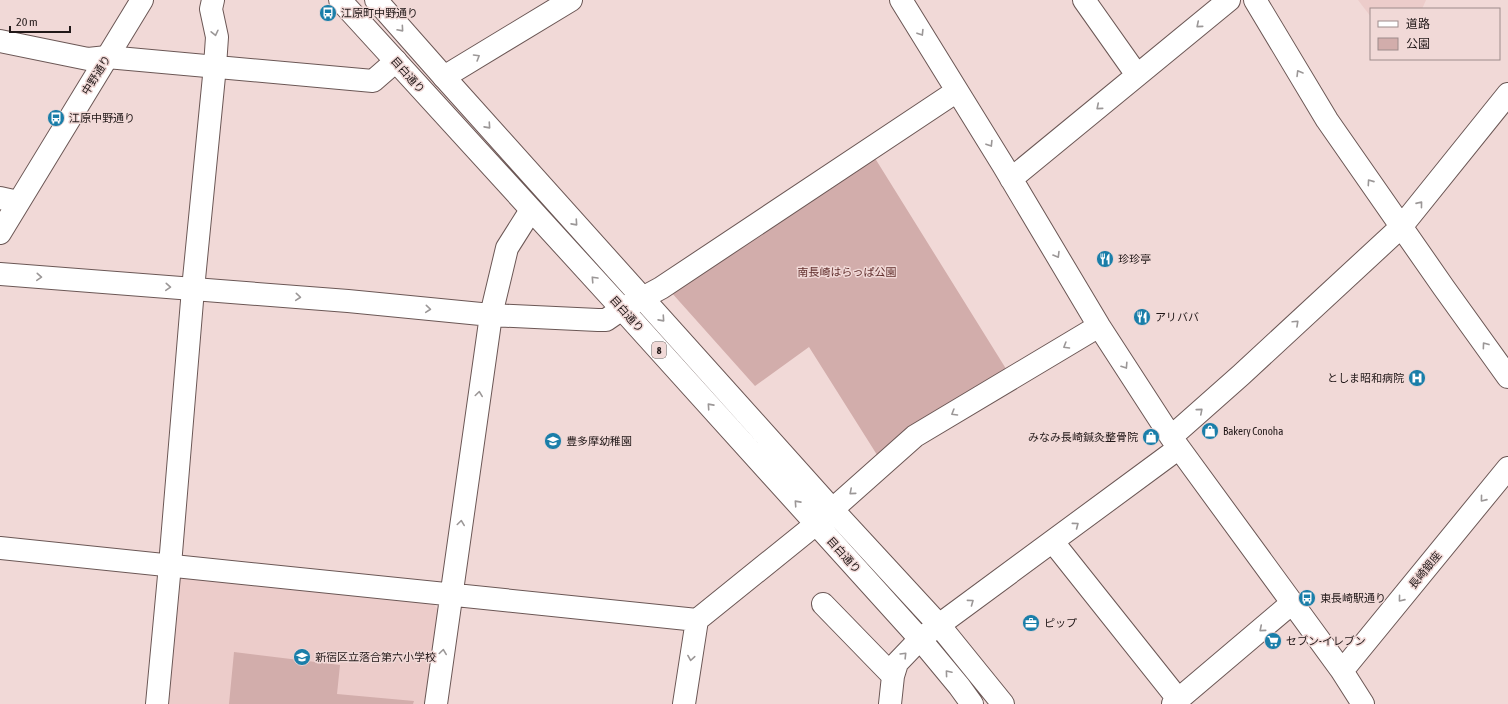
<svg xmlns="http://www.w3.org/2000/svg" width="1508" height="704" font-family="'Asap Condensed','Noto Sans JP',sans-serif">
	<rect width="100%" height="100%" fill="#f1d9d7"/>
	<path fill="#ecccca" d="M1358 0H1426L1422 9H1371V17Z
		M181 575 433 603 438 610 424 704H167Z"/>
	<path fill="#d2adab" d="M873 155 1008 372 879 458 809 347 755 386 671 292Z
		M234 652 340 665 337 694 414 701 413 704H229Z"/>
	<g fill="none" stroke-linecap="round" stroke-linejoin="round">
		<g stroke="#6b5755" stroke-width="24">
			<path id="minor" d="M213 0 211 9 217 37 215 66
				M901 0 1003 165 1099 326 1171 437 1342 671 1363 704
				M1084 0 1137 75
				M1255 0 1327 120 1444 288 1508 377
				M0 41 88 59 107 57 373 81 396 61
				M444 77 571 0
				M1011 179 1229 0
				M0 198 18 202
				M0 274 348 301 491 315 598 320H606L622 309 661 288 957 91
				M1171 437 1241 375 1401 227 1508 94
				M1053 542 1178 699
				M0 548 697 620 816 524 915 436 1099 326
				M823 604 893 676
				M1342 671 1508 468
				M436 704 491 315 507 248 531 210
				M684 704 697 620
				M890 704 893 676 897 663 920 639 1179 448
				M1173 704 1292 603"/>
		</g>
		<g stroke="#6b5755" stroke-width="24">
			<path id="tertiary" d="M157 704 170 565 193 289 215 66"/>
		</g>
		<g stroke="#6b5755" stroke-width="24">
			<path id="secondary" d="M0 233 142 0"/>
		</g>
		<g stroke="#6b5755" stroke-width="24">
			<path id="primary" d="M340 0 622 309 920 639 959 686 972 704
				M376 0 444 77 832 509 939 625 1003 704"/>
		</g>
		<use href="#minor" stroke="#fff" stroke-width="22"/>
		<use href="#tertiary" stroke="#fff" stroke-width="22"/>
		<use href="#secondary" stroke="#fff" stroke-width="22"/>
		<use href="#primary" stroke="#fff" stroke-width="22"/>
	</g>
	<defs><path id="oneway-chevron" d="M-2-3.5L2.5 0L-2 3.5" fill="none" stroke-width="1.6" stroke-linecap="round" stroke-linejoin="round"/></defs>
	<g stroke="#9b9797">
		<use href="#oneway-chevron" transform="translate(1199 25) rotate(140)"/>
		<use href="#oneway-chevron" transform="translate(401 29) rotate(49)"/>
		<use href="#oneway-chevron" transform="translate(215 33) rotate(77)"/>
		<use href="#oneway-chevron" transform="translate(921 33) rotate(58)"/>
		<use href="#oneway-chevron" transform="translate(477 57) rotate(-31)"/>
		<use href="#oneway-chevron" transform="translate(1299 73) rotate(-121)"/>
		<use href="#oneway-chevron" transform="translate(1099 107) rotate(140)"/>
		<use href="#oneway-chevron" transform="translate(488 126) rotate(48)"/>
		<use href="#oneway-chevron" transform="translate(990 144) rotate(58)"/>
		<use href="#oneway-chevron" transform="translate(1370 182) rotate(-125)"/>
		<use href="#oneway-chevron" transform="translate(1420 204) rotate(-51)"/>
		<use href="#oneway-chevron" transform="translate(575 223) rotate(48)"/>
		<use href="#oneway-chevron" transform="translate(1057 255) rotate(59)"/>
		<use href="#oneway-chevron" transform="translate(39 277) rotate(4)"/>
		<use href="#oneway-chevron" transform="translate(594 279) rotate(-133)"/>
		<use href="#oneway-chevron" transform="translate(168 287) rotate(4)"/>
		<use href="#oneway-chevron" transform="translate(298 297) rotate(5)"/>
		<use href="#oneway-chevron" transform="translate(428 309) rotate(5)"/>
		<use href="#oneway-chevron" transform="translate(662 319) rotate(48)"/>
		<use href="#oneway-chevron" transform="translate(1296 323) rotate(-43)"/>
		<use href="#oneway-chevron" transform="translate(1485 345) rotate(-126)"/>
		<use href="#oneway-chevron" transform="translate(1066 346) rotate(149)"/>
		<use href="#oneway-chevron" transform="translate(1125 366) rotate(57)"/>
		<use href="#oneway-chevron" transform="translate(479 394) rotate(-82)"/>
		<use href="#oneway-chevron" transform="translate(710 406) rotate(-132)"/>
		<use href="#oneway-chevron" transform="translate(1200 411) rotate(-41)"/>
		<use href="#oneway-chevron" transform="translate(954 413) rotate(149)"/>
		<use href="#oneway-chevron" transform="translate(852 492) rotate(139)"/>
		<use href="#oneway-chevron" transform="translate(1483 499) rotate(129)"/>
		<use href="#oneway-chevron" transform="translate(797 503) rotate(-132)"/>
		<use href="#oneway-chevron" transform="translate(461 523) rotate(-82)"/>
		<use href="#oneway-chevron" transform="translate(1076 525) rotate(-37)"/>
		<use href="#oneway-chevron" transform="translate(1401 599) rotate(129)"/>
		<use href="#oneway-chevron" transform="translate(971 602) rotate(-36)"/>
		<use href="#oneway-chevron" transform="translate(1262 629) rotate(140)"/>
		<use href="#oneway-chevron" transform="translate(443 652) rotate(-82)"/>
		<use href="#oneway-chevron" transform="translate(904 655) rotate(-46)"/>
		<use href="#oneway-chevron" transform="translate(691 658) rotate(99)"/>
		<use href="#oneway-chevron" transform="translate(948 673) rotate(-130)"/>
	</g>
	<defs>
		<g id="bus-disc" transform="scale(0.9)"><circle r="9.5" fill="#1a7ea9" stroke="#f1d9d7"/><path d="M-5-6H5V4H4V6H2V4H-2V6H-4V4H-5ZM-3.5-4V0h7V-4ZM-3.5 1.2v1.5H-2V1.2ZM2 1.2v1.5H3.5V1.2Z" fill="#fff"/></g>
		<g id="restaurant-disc" transform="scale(0.9)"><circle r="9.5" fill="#1a7ea9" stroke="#f1d9d7"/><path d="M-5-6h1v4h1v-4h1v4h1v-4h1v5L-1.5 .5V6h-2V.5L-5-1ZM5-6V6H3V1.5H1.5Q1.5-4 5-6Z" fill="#fff"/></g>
		<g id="hospital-disc" transform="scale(0.9)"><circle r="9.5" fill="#1a7ea9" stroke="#f1d9d7"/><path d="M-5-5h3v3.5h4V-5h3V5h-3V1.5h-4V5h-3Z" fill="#fff"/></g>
		<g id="shop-disc" transform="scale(0.9)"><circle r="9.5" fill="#1a7ea9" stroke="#f1d9d7"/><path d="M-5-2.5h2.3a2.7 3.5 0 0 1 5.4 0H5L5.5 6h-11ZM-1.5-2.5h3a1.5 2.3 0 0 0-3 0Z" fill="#fff"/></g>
		<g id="school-disc" transform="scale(0.9)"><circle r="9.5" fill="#1a7ea9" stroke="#f1d9d7"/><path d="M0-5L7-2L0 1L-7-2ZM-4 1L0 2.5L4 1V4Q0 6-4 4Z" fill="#fff"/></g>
		<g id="office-disc" transform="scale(0.9)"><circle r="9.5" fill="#1a7ea9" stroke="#f1d9d7"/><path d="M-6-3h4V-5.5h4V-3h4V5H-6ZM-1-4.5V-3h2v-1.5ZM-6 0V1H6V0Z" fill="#fff"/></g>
		<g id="supermarket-disc" transform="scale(0.9)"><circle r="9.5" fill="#1a7ea9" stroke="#f1d9d7"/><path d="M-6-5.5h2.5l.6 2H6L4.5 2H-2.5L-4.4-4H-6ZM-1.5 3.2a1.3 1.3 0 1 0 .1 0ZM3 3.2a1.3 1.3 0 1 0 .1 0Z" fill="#fff"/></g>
	</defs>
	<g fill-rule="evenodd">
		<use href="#bus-disc" x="328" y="13"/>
		<use href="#bus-disc" x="56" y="118"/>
		<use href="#restaurant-disc" x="1105" y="259"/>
		<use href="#restaurant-disc" x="1142" y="317"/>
		<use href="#hospital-disc" x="1417" y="378"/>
		<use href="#shop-disc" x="1210" y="431"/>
		<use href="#shop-disc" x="1151" y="437"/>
		<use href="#school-disc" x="553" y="441"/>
		<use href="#bus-disc" x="1307" y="598"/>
		<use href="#office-disc" x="1031" y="623"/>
		<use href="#supermarket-disc" x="1273" y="641"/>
		<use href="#school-disc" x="302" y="657"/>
	</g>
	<g text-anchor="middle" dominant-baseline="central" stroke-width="3" stroke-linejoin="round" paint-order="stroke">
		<rect fill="#f1d9d7" stroke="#5f5251" stroke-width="1" x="652" y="342" width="14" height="16" rx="3"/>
		<g font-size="10" font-weight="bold" fill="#211818">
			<text x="659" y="350">8</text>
		</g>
		<g font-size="11" fill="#211818" stroke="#f1d9d7" text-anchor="start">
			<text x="341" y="13">江原町中野通り</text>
			<text x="69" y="118">江原中野通り</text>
			<text x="1118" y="259">珍珍亭</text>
			<text x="1155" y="317">アリババ</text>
			<text x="1404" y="378" text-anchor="end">としま昭和病院</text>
			<text x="1223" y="431">Bakery Conoha</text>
			<text x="1138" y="437" text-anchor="end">みなみ長崎鍼灸整骨院</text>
			<text x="566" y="441">豊多摩幼稚園</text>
			<text x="1320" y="598">東長崎駅通り</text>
			<text x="1044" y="623">ピップ</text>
			<text x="1286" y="641">セブン-イレブン</text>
			<text x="315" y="657">新宿区立落合第六小学校</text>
		</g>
		<g font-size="11" fill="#211818" stroke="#f1d9d7">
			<text transform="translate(96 75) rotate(-58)">中野通り</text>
			<text transform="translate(408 75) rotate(48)">目白通り</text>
			<text transform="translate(627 314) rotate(48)">目白通り</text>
			<text transform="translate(844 555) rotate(48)">目白通り</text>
			<text transform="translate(1425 570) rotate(-51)">長崎銀座</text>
		</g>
		<g font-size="11" fill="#612f2d" stroke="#f1d9d7">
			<text x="847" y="272">南長崎はらっぱ公園</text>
		</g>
	</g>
	<rect x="1370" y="8" width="130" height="52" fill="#f1d9d7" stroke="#9e8c8b"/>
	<rect x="1378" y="21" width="20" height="6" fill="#ffffff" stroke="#9e8c8b"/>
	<text x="1406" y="28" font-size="12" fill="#211818">道路</text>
	<rect x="1378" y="38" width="20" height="12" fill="#d2adab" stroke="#9e8c8b"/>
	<text x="1406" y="48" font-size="12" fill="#211818">公園</text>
	<path d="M10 26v6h60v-6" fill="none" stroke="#211818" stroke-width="2"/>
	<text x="16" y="26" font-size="12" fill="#211818" stroke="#f1d9d7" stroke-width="3" paint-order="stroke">20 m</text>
</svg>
